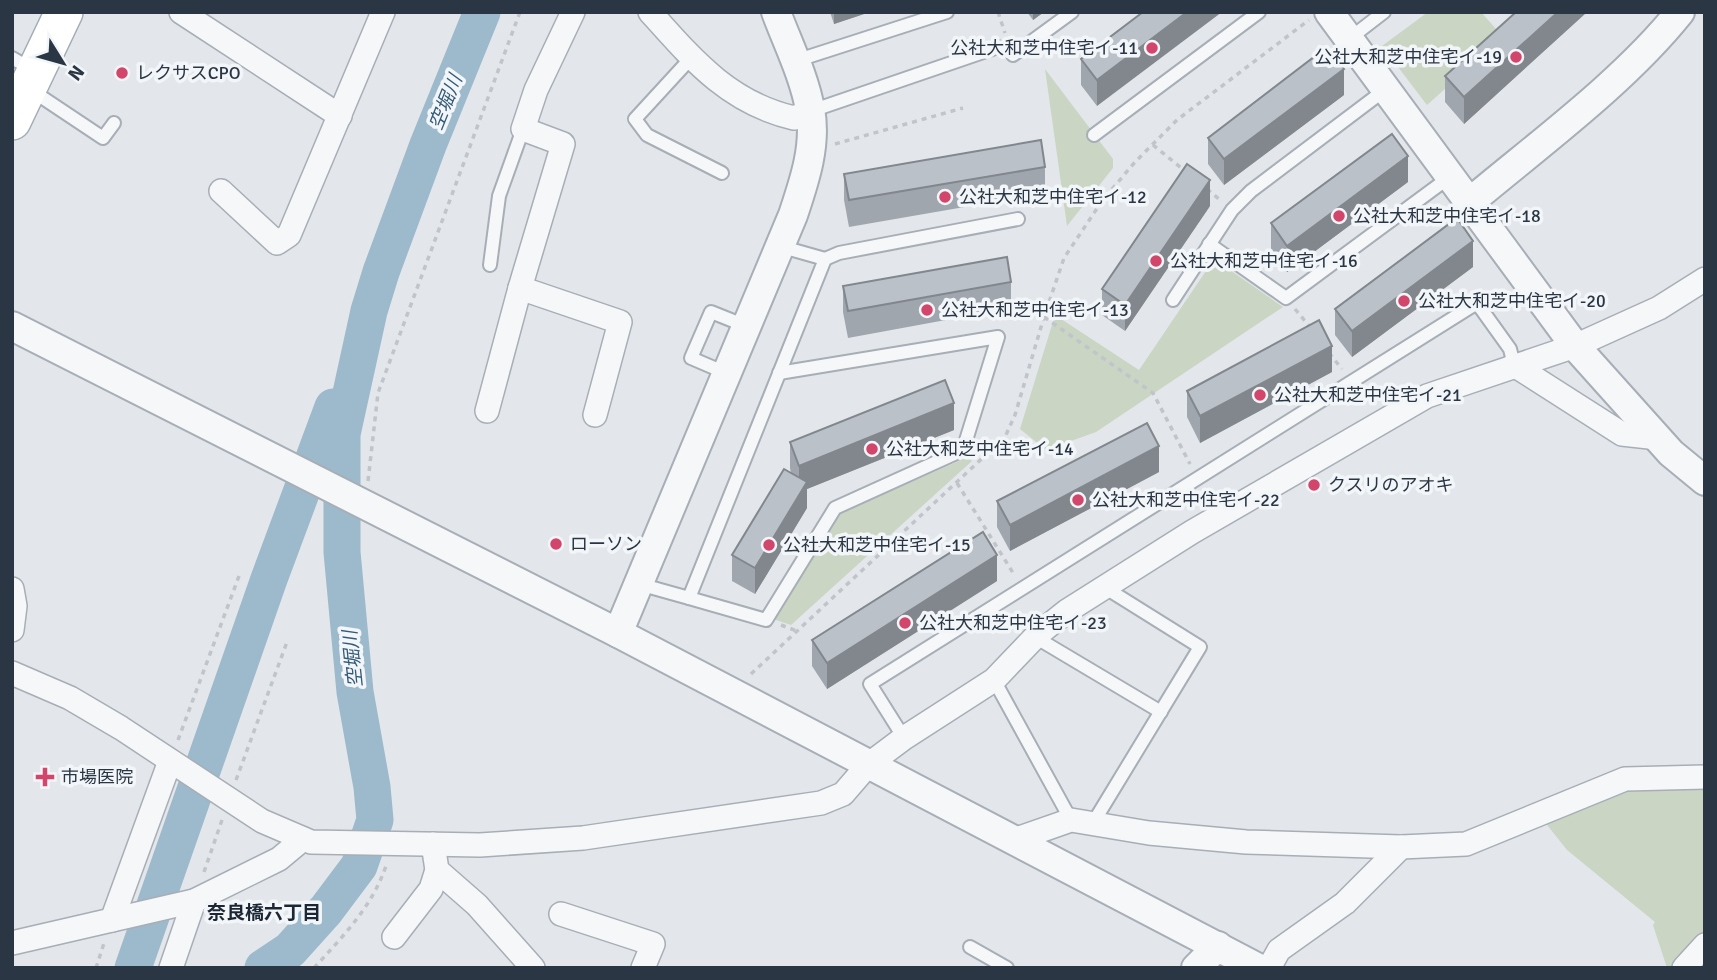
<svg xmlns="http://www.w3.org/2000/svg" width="1717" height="980" viewBox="0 0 1717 980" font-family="Signika,'Noto Sans JP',sans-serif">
	<rect width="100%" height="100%" fill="#e3e7eb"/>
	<g fill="#cad5c4">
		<path d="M1428,12H1481L1503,37L1427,105L1382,46Z"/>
		<path d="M1045,69L1113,159V168L1067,226Z"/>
		<path d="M1214,259L1283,307L1096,432L1046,450L1020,429L1055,315L1139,370Z"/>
		<path d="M968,457L972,461L791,625L773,619L839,514Z"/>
		<path d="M1632,785L1705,787V932L1672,968H1667L1653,925L1655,922L1567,850L1544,821Z"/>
	</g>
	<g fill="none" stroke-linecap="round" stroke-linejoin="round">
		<g stroke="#9db9cc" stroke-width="37">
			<path d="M133,968L269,579L333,407"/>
			<path d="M263,968L290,950L326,910L359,866L375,820L372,787L355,692L342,552V434L369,311L381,272L428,145L482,12"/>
		</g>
		<g stroke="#a8aeb6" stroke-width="16">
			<g id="service">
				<path d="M1349,39L1384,12"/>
				<path d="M1013,55L1072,12"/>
				<path d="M12,58L33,70"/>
				<path d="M691,58L635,119L647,135L722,173"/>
				<path d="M795,61L947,12"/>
				<path d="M31,90L103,138L114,123"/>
				<path d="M811,111L998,47"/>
				<path d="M1094,135L1259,12"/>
				<path d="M1209,244L1286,298L1451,176"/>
				<path d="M825,259L839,253L1018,219"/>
				<path d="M490,265L499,196L523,129"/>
				<path d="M1173,300L1232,210L1251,191L1386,89"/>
				<path d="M726,373L691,358L711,312L746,326"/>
				<path d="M639,584L689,598L825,259L779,246"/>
				<path d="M689,598L766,620L835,508L963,450L998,337L779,373"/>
				<path d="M1035,637L1161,712"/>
				<path d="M994,680L1071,820"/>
				<path d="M904,738L870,684L1477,303L1510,349L1514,365"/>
				<path d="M1093,823L1200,647L1104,587"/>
				<path d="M970,947L1007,968"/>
			</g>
		</g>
		<g stroke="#a8aeb6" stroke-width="26">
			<g id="minor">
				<path d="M181,12L340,116"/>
				<path d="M650,12C693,60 729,103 794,118L811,111"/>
				<path d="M221,191L277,243L289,235L383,12"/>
				<path d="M520,288L620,322L595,415"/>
				<path d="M1514,365L1622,434L1658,438"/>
				<path d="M487,411L520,288L563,144L523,129L536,90L573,12"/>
				<path d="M12,589L15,606L12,630"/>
				<path d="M12,673L70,698L121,728L262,821L311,842L480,845L583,838L821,803L843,794L868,765L904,738L994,680L1037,635L1067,611L1192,532L1427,396L1575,346L1659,308L1705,279"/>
				<path d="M1014,840L1071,820L1149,833L1246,842L1401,847L1466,844L1625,779L1705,777"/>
				<path d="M433,844L437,870L477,905L533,968"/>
				<path d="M561,914L653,944L643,968"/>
				<path d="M112,920L170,761"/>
				<path d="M394,937L431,889L437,870"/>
				<path d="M12,943L194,901L279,859L303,839"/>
				<path d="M171,968L194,901"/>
				<path d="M1269,968L1279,950L1345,903L1401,847"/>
				<path d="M1684,968L1705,945"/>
			</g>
		</g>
		<g stroke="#a8aeb6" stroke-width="32">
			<g id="tertiary">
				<path d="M1329,12L1575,346L1671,453L1705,481"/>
				<path d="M1470,202C1539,144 1624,82 1680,12"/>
				<path d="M12,326L618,633L1258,968"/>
				<path d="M618,633L793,215C804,182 817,145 810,109C804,76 788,44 776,12"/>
				<path d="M1196,968L1218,946"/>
			</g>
		</g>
		<g stroke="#a2adb7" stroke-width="40">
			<path id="primary" d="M12,121L64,12"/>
		</g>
		<g stroke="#c1c5ca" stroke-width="3.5" stroke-dasharray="5 5" stroke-linecap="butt">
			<path d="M998,12L1005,33"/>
			<path d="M835,144L963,108"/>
			<path d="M1153,145L1185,171"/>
			<path d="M1207,189L1220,200"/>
			<path d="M1295,309L1310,327"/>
			<path d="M1044,317L1153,393L1190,464"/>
			<path d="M1329,353L1342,369"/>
			<path d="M368,481L378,393L520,12"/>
			<path d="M957,483L1015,576"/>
			<path d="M781,625L797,631"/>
			<path d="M751,674L1005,437L1015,415L1044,317L1064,258L1102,201L1135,162L1177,120L1309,20"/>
			<path d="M178,740L239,576"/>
			<path d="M236,780L287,642"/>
			<path d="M204,872L222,820"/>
			<path d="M96,968L104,943"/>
			<path d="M314,968C344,935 373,906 387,863"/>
		</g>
		<use href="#service" stroke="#f6f7f9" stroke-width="12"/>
		<use href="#minor" stroke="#f6f7f9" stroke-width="23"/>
		<use href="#tertiary" stroke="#f6f7f9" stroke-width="28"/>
		<use href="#primary" stroke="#fff" stroke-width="37"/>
	</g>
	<g fill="#a0a6ad">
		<path d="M830,12H870L834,24Z"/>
		<path d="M1027,12H1044L1033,20Z"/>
		<path d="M1143,12L1097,106L1081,85V59Z"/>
		<path d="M1513,12H1587L1464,124L1445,102V76L1514,14Z"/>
		<path d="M1344,95L1224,185L1208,164V138Z"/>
		<path d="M1045,167V193L849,227L844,200V174Z"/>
		<path d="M1408,182L1287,272L1271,249V223Z"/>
		<path d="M1210,206L1125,331L1102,315V289Z"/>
		<path d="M1473,267L1352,357L1335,335V309Z"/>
		<path d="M1011,282V308L848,338L843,312V286Z"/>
		<path d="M1332,372L1200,443L1187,417V391Z"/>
		<path d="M954,430L807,489V508L755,594L732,581V555L791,473L790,468V442Z"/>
		<path d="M1159,472L1010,551L997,527V501Z"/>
		<path d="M997,581L827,689L812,666V640Z"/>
	</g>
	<g fill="#82878d">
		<path d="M834,12H870L834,24Z"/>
		<path d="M1033,12H1044L1033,20Z"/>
		<path d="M1187,12H1222L1097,106V80Z"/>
		<path d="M1558,12H1587L1464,124V97Z"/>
		<path d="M1344,69V95L1224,185V159Z"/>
		<path d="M1408,156V182L1287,272V246Z"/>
		<path d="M1210,180V206L1125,331V305Z"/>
		<path d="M1473,241V267L1352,357V331Z"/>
		<path d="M1332,346V372L1200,443V416Z"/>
		<path d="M954,403V430L807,489V508L755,594V568L799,492V466Z"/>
		<path d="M1159,446V472L1010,551V525Z"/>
		<path d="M997,555V581L827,689V663Z"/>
	</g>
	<g fill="#bac1c9" stroke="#82878d" stroke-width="2">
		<path d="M1143,12H1187L1097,80L1081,59Z"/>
		<path d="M1516,12H1558L1464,97L1445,76Z"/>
		<path d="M1327,47L1344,69L1224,159L1208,138Z"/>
		<path d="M1392,134L1408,156L1287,246L1271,223Z"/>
		<path d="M1041,140L1045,167L849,200L844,174Z"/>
		<path d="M1187,164L1210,180L1125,305L1102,289Z"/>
		<path d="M1457,218L1473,241L1352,331L1335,309Z"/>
		<path d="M1007,257L1011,282L848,311L843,286Z"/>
		<path d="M1319,320L1332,346L1200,416L1187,391Z"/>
		<path d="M945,380L954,403L799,466L790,442Z"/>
		<path d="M1147,423L1159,446L1010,525L997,501Z"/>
		<path d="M784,469L807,482L755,568L732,555Z"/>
		<path d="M983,532L997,555L827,663L812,640Z"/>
	</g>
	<g fill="#d2466b" stroke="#f3f6f8" stroke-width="2.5">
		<circle cx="1152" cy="48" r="7"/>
		<circle cx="1516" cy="57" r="7"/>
		<circle cx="122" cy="73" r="7"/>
		<circle cx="945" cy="197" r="7"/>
		<circle cx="1339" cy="216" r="7"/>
		<circle cx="1156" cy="261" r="7"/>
		<circle cx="1404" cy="301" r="7"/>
		<circle cx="927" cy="310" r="7"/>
		<circle cx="1260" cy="395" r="7"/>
		<circle cx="872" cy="449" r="7"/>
		<circle cx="1314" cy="485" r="7"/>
		<circle cx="1078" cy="500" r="7"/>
		<circle cx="556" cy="544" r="7"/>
		<circle cx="769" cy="545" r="7"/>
		<circle cx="905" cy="623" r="7"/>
		<path d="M41.5 766.5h7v7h7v7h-7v7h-7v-7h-7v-7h7z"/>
	</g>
	<g text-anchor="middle" stroke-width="7" stroke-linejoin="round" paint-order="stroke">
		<g font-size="18" fill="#2a3644" stroke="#f3f6f8" text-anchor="start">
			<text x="1138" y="54" text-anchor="end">公社大和芝中住宅イ-11</text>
			<text x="1502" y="63" text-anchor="end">公社大和芝中住宅イ-19</text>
			<text x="136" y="79">レクサスCPO</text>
			<text x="959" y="203">公社大和芝中住宅イ-12</text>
			<text x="1353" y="222">公社大和芝中住宅イ-18</text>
			<text x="1170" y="267">公社大和芝中住宅イ-16</text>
			<text x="1418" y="307">公社大和芝中住宅イ-20</text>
			<text x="941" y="316">公社大和芝中住宅イ-13</text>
			<text x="1274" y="401">公社大和芝中住宅イ-21</text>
			<text x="886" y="455">公社大和芝中住宅イ-14</text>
			<text x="1328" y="491">クスリのアオキ</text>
			<text x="1092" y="506">公社大和芝中住宅イ-22</text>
			<text x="570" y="550">ローソン</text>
			<text x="783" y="551">公社大和芝中住宅イ-15</text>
			<text x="919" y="629">公社大和芝中住宅イ-23</text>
			<text x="61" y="783">市場医院</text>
		</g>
		<g font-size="19" font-style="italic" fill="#335a79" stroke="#f3f6f8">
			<text transform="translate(445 102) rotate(-68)" y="7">空堀川</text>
			<text transform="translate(352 659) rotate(-96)" y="7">空堀川</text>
		</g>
		<g font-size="19" font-weight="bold" fill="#1c2735" stroke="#f3f6f8">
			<text x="264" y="919">奈良橋六丁目</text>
		</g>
	</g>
	<rect width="1717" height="980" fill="none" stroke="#2a3644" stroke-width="28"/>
	<g transform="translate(63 63) rotate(127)" stroke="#f3f6f8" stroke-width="5" paint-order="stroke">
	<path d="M0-5L12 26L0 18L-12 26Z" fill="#2a3644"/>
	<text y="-10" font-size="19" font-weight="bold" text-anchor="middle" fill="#2a3644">N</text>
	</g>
</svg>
